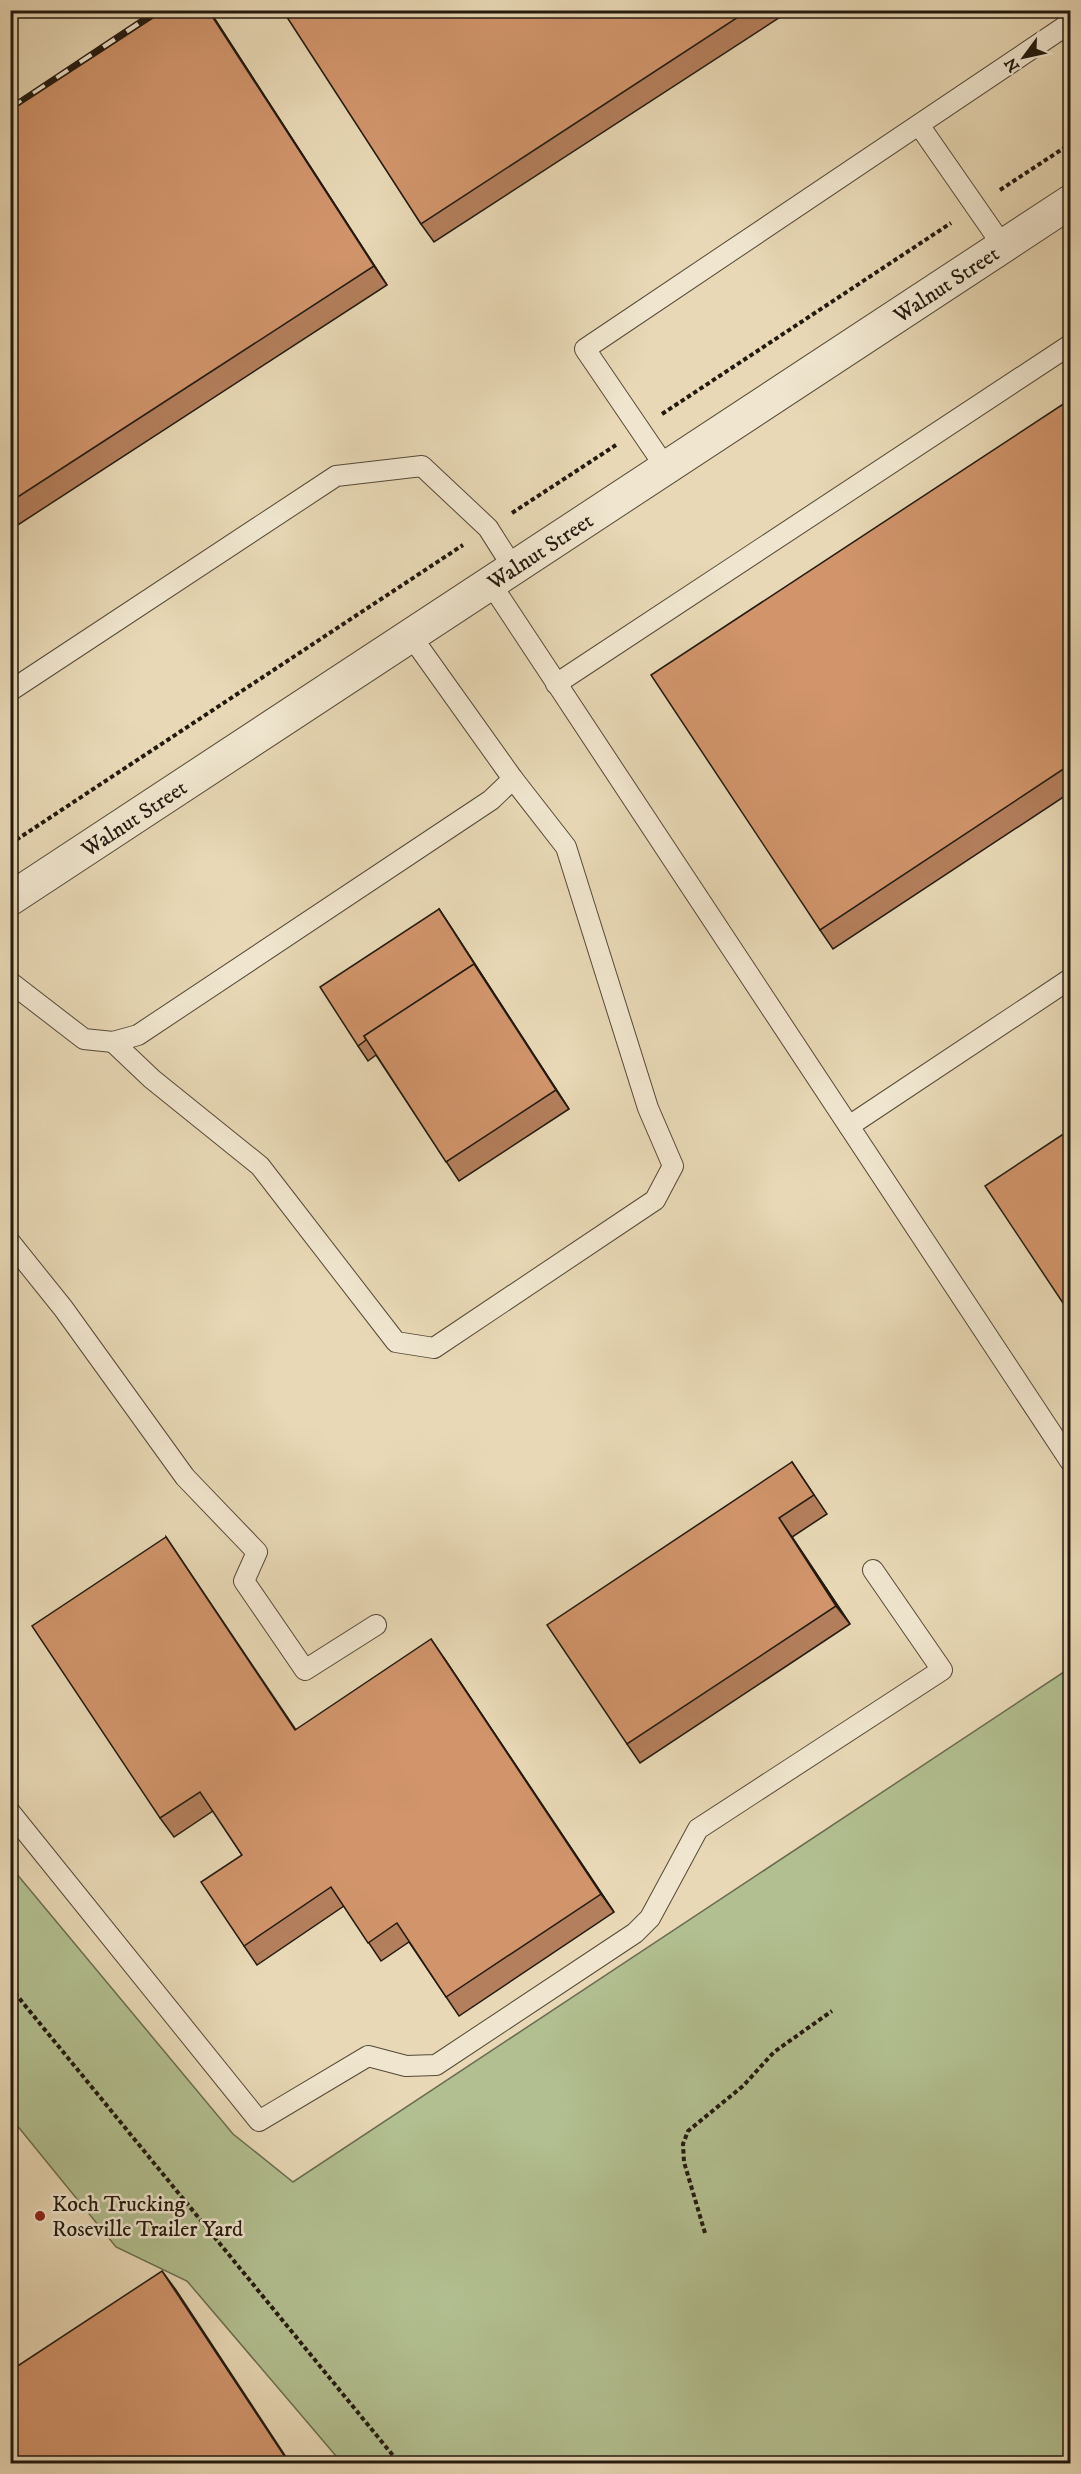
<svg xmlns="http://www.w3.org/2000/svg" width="1081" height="2474" viewBox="0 0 1081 2474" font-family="'IM FELL DW Pica',serif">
	<rect width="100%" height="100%" fill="#e8d8b5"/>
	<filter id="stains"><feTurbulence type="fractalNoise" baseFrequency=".00333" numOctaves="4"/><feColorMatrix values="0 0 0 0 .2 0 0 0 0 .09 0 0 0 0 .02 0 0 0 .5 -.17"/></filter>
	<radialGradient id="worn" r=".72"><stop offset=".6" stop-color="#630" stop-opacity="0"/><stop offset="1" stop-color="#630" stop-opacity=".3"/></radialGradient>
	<path fill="#b2bf90" stroke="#6a6c50" stroke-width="1.5" d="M1070,1668V2463H342L187,2281L116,2247L11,2118V1867L233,2134L293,2182Z"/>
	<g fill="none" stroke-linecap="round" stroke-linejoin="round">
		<g stroke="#544a38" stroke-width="22">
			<g id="service">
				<path d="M919,125L1003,246"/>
				<path d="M666,468L585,349L1070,23"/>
				<path d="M491,584L1070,1461"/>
				<path d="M556,684L1070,345"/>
				<path d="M10,691L336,476L422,466L488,528L514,569"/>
				<path d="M10,982L84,1039L113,1042L138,1035L491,800L513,779L411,636"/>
				<path d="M113,1042L152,1079L260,1166L396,1342L434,1348L655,1200L673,1166L648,1108L566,847L513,779"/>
				<path d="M849,1126L1070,979"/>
				<path d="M10,1242L63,1308L185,1477L257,1552L244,1581L305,1670L376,1625"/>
				<path d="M10,1812L259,2121L368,2056L406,2066L436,2065L635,1933L650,1918L698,1829L942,1670L873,1570"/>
			</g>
		</g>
		<g stroke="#544a38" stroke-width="35">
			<g id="tertiary">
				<path id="s1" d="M10,899L1070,202"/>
			</g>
		</g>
		<g stroke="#231a0f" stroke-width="4" stroke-dasharray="4.5 3" stroke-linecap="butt">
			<path d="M1000,190L1070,144"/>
			<path d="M662,414L951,223"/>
			<path d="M512,513L616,445"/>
			<path d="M10,844L463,545"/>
			<path d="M10,1987L400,2464"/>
			<path d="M705,2233L684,2162L683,2144L688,2131L743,2086L774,2052L832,2011"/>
		</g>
		<use href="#service" stroke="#f0e6cf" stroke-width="20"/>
		<use href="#tertiary" stroke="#f0e6cf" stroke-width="33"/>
		<g stroke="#231a0f" stroke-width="7">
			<path id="rail" d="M10,109L159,10"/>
		</g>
		<use href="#rail" stroke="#f0e6cf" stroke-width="4.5" stroke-dasharray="14" stroke-linecap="butt"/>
	</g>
	<g fill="#b47f5c" stroke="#231a0f" stroke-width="1.5">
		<path d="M209,10L387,285L10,530V111Z"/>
		<path d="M284,10H791L434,242L421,224Z"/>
		<path d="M1071,399V792L833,949L820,930Z"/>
		<path d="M439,909L569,1109L459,1181L376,1055L368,1061L358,1046Z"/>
		<path d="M792,1462L827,1514L792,1537L850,1624L640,1763L627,1744Z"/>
		<path d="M166,1537L296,1730L444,1658L614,1912L459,2016L409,1942L381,1961L344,1906L257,1965L244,1946L242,1855L213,1811L174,1837L160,1818Z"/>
	</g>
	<g fill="#92684b" stroke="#231a0f" stroke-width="1.5">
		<path d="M208,10H209L387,285L374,266Z"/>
		<path d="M439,909L449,924L569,1109L556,1090Z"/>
		<path d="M779,1518L792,1537L850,1624L836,1606Z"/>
		<path d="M431,1639L444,1658L614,1912L601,1894Z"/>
		<path d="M162,2271L176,2290L290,2463H289Z"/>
	</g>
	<g fill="#d1946b" stroke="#231a0f" stroke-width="1.5">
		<path d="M165,10H208L374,266L10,502V111Z"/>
		<path d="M284,10H749L421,224L283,11Z"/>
		<path d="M1071,399V764L820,930L651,675Z"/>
		<path d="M439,909L477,968L474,964L364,1036L366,1040L358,1046L320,987Z"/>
		<path d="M474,964L556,1090L446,1162L364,1036Z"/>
		<path d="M1071,1129V1315L985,1186Z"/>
		<path d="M792,1462L814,1495L779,1518L836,1606L627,1744L547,1625Z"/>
		<path d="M166,1537L295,1730L431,1639L601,1894L446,1997L397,1923L368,1943L331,1887L244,1946L201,1882L242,1855L200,1792L160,1818L32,1626Z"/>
		<path d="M162,2271L289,2463H10V2371Z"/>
	</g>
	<circle fill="#8f2418" stroke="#f0e6cf" stroke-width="2" cx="40" cy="2216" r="6"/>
	<g text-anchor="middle" stroke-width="5" stroke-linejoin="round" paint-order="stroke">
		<g font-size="22" fill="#231a0f" stroke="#f0e6cf">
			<text dy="8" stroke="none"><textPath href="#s1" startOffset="1120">Walnut Street</textPath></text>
			<text dy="8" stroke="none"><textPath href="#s1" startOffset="634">Walnut Street</textPath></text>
			<text dy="8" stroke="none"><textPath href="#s1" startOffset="148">Walnut Street</textPath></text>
		</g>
		<g font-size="22" fill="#231a0f" stroke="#f0e6cf" text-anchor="start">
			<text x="52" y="2211">Koch Trucking<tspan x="52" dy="25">Roseville Trailer Yard</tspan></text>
		</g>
	</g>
	<rect width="1081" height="2474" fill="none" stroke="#e8d8b5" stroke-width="36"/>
	<rect x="12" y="12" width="1057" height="2450" fill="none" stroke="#231a0f" stroke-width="3"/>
	<rect x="18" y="18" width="1045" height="2438" fill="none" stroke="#231a0f" stroke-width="1.5"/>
	<g transform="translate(1024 57) rotate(237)" stroke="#f0e6cf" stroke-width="4.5" paint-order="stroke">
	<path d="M0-4.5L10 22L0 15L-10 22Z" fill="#231a0f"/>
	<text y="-9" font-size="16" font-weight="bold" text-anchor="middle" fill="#231a0f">N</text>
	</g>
	<rect width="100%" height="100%" filter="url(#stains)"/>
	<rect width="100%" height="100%" fill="url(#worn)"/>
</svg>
